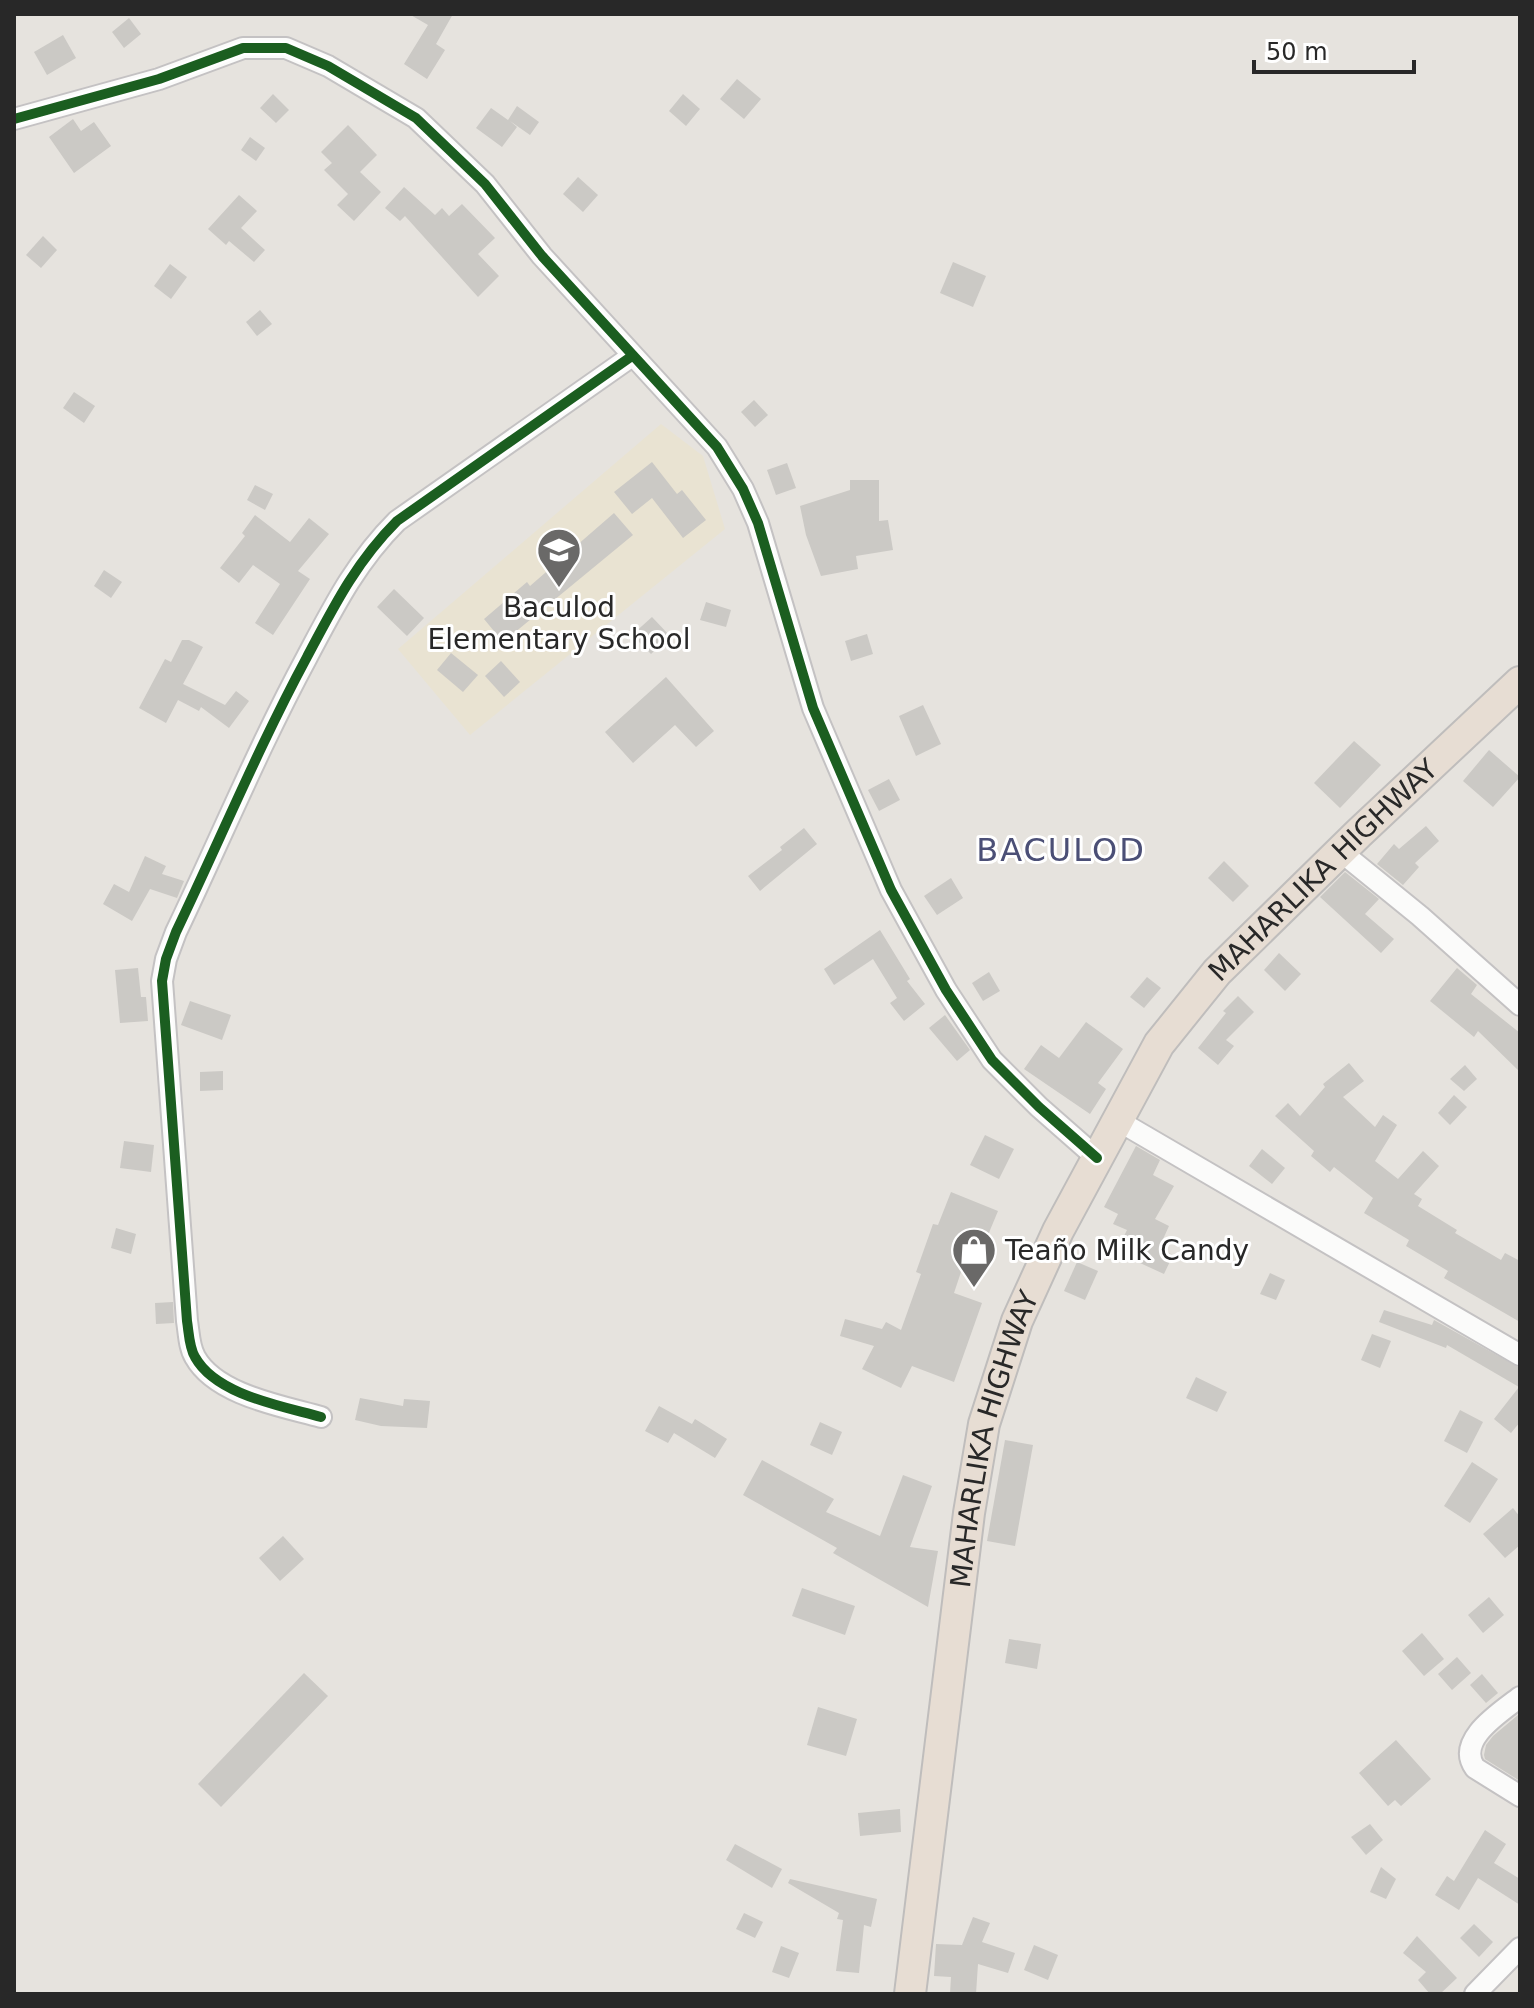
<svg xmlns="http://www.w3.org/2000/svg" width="1534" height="2008" viewBox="0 0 1534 2008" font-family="'DejaVu Sans',sans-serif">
	<rect width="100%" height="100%" fill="#e6e3de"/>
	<path fill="#e9e3d2" d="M661,424L703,456L725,529L470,735L398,649Z"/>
	<g fill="#cbc9c5">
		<path d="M409,14H453L436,44L445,50L427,79L404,64L428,25Z"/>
		<path d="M129,18L141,34L124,48L112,32Z"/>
		<path d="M63,35L76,58L47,75L34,52Z"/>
		<path d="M737,79L761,99L744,119L720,99Z"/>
		<path d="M273,94L289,110L276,123L260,108Z"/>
		<path d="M683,94L700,109L686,126L669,111Z"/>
		<path d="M517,106L539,122L530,135L510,121L517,127L502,147L476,128L491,108L508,120Z"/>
		<path d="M73,119L81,131L94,122L111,146L74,173L49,137Z"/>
		<path d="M348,125L377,155L360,172L381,192L354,221L337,205L348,194L324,170L332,163L321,152Z"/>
		<path d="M250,137L265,148L256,161L241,150Z"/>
		<path d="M578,177L598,195L583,212L563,194Z"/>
		<path d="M404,187L435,215L442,208L449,216L462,204L495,238L478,254L499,276L478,297L405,216L400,221L385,208Z"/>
		<path d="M239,195L257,211L241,228L265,250L254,262L229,241L226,245L208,229Z"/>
		<path d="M43,236L57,250L41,268L26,255Z"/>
		<path d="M953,262L986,276L973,307L940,293Z"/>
		<path d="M170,264L187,277L171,299L154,286Z"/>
		<path d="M260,310L272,324L257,336L246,322Z"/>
		<path d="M74,392L95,406L84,423L63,408Z"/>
		<path d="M754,400L768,415L755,427L741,412Z"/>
		<path d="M652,462L677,494L682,490L706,520L683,538L652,498L632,514L614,492Z"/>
		<path d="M787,463L796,488L776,495L767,470Z"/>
		<path d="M850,480H879V521L888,520L893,550L856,556L858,569L821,576L806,535L800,506L850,490Z"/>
		<path d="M255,485L273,494L265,510L247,500Z"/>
		<path d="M614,513L633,535L503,642L484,619L527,582L530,586Z"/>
		<path d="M255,515L290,542L309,518L329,534L298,571L310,579L273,635L255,623L280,584L253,565L239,583L220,568L245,536L242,533Z"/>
		<path d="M104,570L122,582L111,598L94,586Z"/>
		<path d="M394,589L424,618L407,636L377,607Z"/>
		<path d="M706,602L731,610L726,627L700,620Z"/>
		<path d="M652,617L670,636L651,654L632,635Z"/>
		<path d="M867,634L873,654L851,661L845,641Z"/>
		<path d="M182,640H189L203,647L183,684L225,705L236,691L249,701L229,728L201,707L199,711L178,700L166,723L139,708L165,659L171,662Z"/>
		<path d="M451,653L478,675L463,692L437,670Z"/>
		<path d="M501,661L520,682L504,697L485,676Z"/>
		<path d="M666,677L714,731L696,747L675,725L633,763L605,732Z"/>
		<path d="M923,705L941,744L916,756L899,716Z"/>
		<path d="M1354,741L1381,765L1340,808L1314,783Z"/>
		<path d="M1489,750L1520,777L1493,807L1463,781Z"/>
		<path d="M889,779L900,800L879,811L868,790Z"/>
		<path d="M1426,826L1439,841L1415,863L1419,867L1403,885L1377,864L1394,844L1399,849Z"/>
		<path d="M804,828L817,844L760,891L748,876L782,850L780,847Z"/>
		<path d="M145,856L166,866L162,874L184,881L177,898L150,889L132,921L103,904L114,884L129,892Z"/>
		<path d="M1224,861L1249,886L1233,902L1208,878Z"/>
		<path d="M1345,872L1379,899L1365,914L1394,939L1381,953L1320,897Z"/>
		<path d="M951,878L963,898L937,915L924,896Z"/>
		<path d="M880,930L910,979L907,981L925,1004L904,1021L890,1003L897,998L873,959L834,985L824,969Z"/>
		<path d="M1279,953L1301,974L1285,991L1264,970Z"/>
		<path d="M138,968L141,997H146L148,1021L120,1023L115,970Z"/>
		<path d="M1457,968L1477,985L1471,994L1520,1033V1072L1478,1031L1474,1037L1430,1001Z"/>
		<path d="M989,972L1000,991L983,1001L972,983Z"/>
		<path d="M1147,977L1161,988L1144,1008L1130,997Z"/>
		<path d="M1238,996L1254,1012L1226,1040L1234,1046L1218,1065L1198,1048L1226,1013L1223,1011Z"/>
		<path d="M190,1001L231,1015L222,1040L181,1025Z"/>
		<path d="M945,1015L970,1050L957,1061L929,1028Z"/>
		<path d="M1086,1022L1123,1049L1098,1083L1106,1089L1090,1114L1024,1069L1041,1045L1059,1058Z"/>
		<path d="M1349,1063L1364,1081L1343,1097L1375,1127L1383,1115L1397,1125L1375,1161L1398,1179L1423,1151L1439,1166L1414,1194L1422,1199L1418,1206L1457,1230L1455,1233L1501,1260L1505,1253L1520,1261V1322L1444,1278L1448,1271L1406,1246L1409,1240L1364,1213L1373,1198L1334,1167L1330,1172L1311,1156L1314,1151L1275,1116L1288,1103L1300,1116L1325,1087L1323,1084Z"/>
		<path d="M1465,1065L1477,1079L1464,1091L1450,1079Z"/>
		<path d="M223,1071V1090L200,1091V1072Z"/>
		<path d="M1454,1095L1467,1107L1450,1125L1438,1113Z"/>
		<path d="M985,1135L1014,1149L999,1179L970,1165Z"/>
		<path d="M124,1141L154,1145L151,1172L120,1168Z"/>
		<path d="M1136,1146L1160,1160L1153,1175L1174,1186L1155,1219L1169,1226L1159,1248L1173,1255L1164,1274L1116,1252L1127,1230L1113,1224L1118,1214L1104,1207Z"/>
		<path d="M1262,1149L1285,1168L1272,1184L1249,1166Z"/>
		<path d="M951,1192L998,1211L988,1235L975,1230L954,1293L982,1303L954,1382L912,1366L901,1388L862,1369L874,1346L840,1336L845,1319L882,1329L886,1322L901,1330L921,1274L916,1272L933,1224L938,1225Z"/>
		<path d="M116,1228L136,1234L131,1254L111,1248Z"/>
		<path d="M1077,1262L1098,1271L1085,1300L1064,1291Z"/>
		<path d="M1270,1273L1285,1280L1276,1300L1260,1294Z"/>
		<path d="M173,1302L174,1323L156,1324L155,1303Z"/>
		<path d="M1384,1310L1432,1325L1434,1320L1520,1368V1422L1511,1433L1494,1419L1519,1387L1447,1345L1446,1348L1379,1322Z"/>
		<path d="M1372,1334L1391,1341L1380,1368L1361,1360Z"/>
		<path d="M1196,1377L1227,1392L1217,1412L1186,1398Z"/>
		<path d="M360,1398L403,1406L404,1399L430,1401L427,1428L381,1426L355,1420Z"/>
		<path d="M659,1406L692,1424L695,1419L727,1439L715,1458L674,1433L668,1443L645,1431Z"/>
		<path d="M1460,1410L1483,1422L1467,1453L1444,1441Z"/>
		<path d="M820,1422L842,1432L832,1455L810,1445Z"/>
		<path d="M1005,1440L1033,1445L1015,1546L987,1541Z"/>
		<path d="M762,1460L834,1499L826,1512L880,1536L903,1475L932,1486L910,1547L938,1551L928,1607L833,1553L837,1548L743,1495Z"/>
		<path d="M1472,1462L1498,1479L1470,1523L1444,1506Z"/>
		<path d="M1513,1508L1520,1517V1545L1505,1558L1483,1534Z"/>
		<path d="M283,1536L304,1559L280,1581L259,1558Z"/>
		<path d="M802,1588L855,1606L845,1635L792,1616Z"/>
		<path d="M1489,1597L1504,1615L1483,1633L1468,1615Z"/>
		<path d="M1422,1633L1444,1659L1424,1676L1402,1651Z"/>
		<path d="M1009,1639L1041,1644L1037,1669L1005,1663Z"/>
		<path d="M1457,1657L1471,1673L1452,1690L1438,1674Z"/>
		<path d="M304,1673L328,1696L221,1807L198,1784Z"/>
		<path d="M1482,1674L1498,1693L1486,1703L1470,1685Z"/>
		<path d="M818,1707L857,1719L846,1756L807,1745Z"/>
		<path d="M1518,1715L1520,1717V1781L1485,1759L1484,1755L1486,1745L1493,1736Z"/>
		<path d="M1396,1740L1431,1779L1401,1806L1395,1800L1388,1806L1359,1773Z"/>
		<path d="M900,1809L901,1832L860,1836L858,1813Z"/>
		<path d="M1370,1824L1383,1840L1366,1855L1351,1837Z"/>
		<path d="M1485,1830L1506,1844L1494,1863L1520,1879V1905L1478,1878L1459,1910L1435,1895L1447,1876L1454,1881Z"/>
		<path d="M735,1844L782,1869L772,1888L726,1860Z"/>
		<path d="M1381,1867L1396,1879L1386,1899L1370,1892Z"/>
		<path d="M790,1879L877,1899L871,1927L864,1925L859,1973L836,1971L843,1920L837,1919L839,1913L788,1883Z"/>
		<path d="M744,1913L763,1922L755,1938L736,1929Z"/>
		<path d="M973,1917L990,1923L982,1942L1015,1953L1008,1973L978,1964L976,1994H950L951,1977L934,1976L936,1944L962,1945Z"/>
		<path d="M1474,1924L1493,1942L1479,1957L1460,1938Z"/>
		<path d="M1417,1936L1457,1978L1440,1994H1430L1418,1980L1426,1972L1403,1953Z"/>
		<path d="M1034,1945L1058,1955L1048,1980L1024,1970Z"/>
		<path d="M781,1946L799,1953L789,1978L772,1972Z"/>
	</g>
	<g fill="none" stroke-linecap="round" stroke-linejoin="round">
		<g stroke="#c4c2c3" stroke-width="24">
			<g id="minor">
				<path d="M14,119L159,79L243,48H286L328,66L416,118L485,184L542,256L717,447L743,489L758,523L813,708L891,890L946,990L992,1060L1039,1107L1097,1158"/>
				<path d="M1340,851L1420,916L1520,1005"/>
				<path d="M1117,1120L1520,1355"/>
				<path d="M321,1417C282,1406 216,1395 195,1357C189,1347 189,1333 187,1321L162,981L166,959L176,932C220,840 259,746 307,657C334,606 356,562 397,521L632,356"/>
				<path d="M1520,1697C1501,1712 1455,1740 1475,1768L1520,1796"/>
				<path d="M1475,1994L1520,1948"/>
			</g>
		</g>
		<g stroke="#bfbdbc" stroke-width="34">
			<g id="highway">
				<path id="s1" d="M910,1994L969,1513L984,1424L1017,1321L1058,1231L1159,1044L1217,972L1359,833L1520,682"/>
			</g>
		</g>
		<use href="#minor" stroke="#fbfbfa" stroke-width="20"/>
		<use href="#highway" stroke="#e7ddd3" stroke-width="30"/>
		<g stroke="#fff" stroke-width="15">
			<g id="cycleway">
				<path d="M14,119L159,79L243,48H286L328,66L416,118L485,184L542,256L717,447L743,489L758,523L813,708L891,890L946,990L992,1060L1039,1107L1097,1158"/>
				<path d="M321,1417C282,1406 216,1395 195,1357C189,1347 189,1333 187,1321L162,981L166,959L176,932C220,840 259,746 307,657C334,606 356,562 397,521L632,356"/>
			</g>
		</g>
		<use href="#cycleway" stroke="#1b5e20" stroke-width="10"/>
	</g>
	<defs>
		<g id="school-pin" transform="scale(2.3)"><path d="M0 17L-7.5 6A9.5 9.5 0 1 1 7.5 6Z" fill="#6a6968" stroke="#fff"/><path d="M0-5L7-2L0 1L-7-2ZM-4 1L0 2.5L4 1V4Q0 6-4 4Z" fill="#fff"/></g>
		<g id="shop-pin" transform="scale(2.3)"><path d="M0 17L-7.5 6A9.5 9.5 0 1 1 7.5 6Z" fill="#6a6968" stroke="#fff"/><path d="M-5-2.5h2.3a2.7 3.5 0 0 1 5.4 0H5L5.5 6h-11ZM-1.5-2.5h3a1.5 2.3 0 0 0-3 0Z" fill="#fff"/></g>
	</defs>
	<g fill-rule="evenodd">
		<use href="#school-pin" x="559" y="550"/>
		<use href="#shop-pin" x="974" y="1250"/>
	</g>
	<g text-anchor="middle" stroke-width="6" stroke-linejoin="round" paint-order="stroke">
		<g font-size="28" fill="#282828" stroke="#fff">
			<text x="559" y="617">Baculod<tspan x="559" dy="32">Elementary School</tspan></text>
			<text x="1005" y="1260" text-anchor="start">Teaño Milk Candy</text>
		</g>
		<g font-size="28" fill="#282828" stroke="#fff">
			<text dy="10" stroke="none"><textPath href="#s1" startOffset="1234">MAHARLIKA HIGHWAY</textPath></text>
			<text dy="10" stroke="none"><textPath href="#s1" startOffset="562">MAHARLIKA HIGHWAY</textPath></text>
		</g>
		<g font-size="32" letter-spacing="2" fill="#4b4f76" stroke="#fff">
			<text x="1061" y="861">BACULOD</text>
		</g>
	</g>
	<rect width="1534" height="2008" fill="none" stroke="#282828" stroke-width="32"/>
	<path d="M1254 60v12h160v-12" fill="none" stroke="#282828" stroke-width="4"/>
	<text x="1266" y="60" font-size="24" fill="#282828" stroke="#ffffff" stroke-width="6" paint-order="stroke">50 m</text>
</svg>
